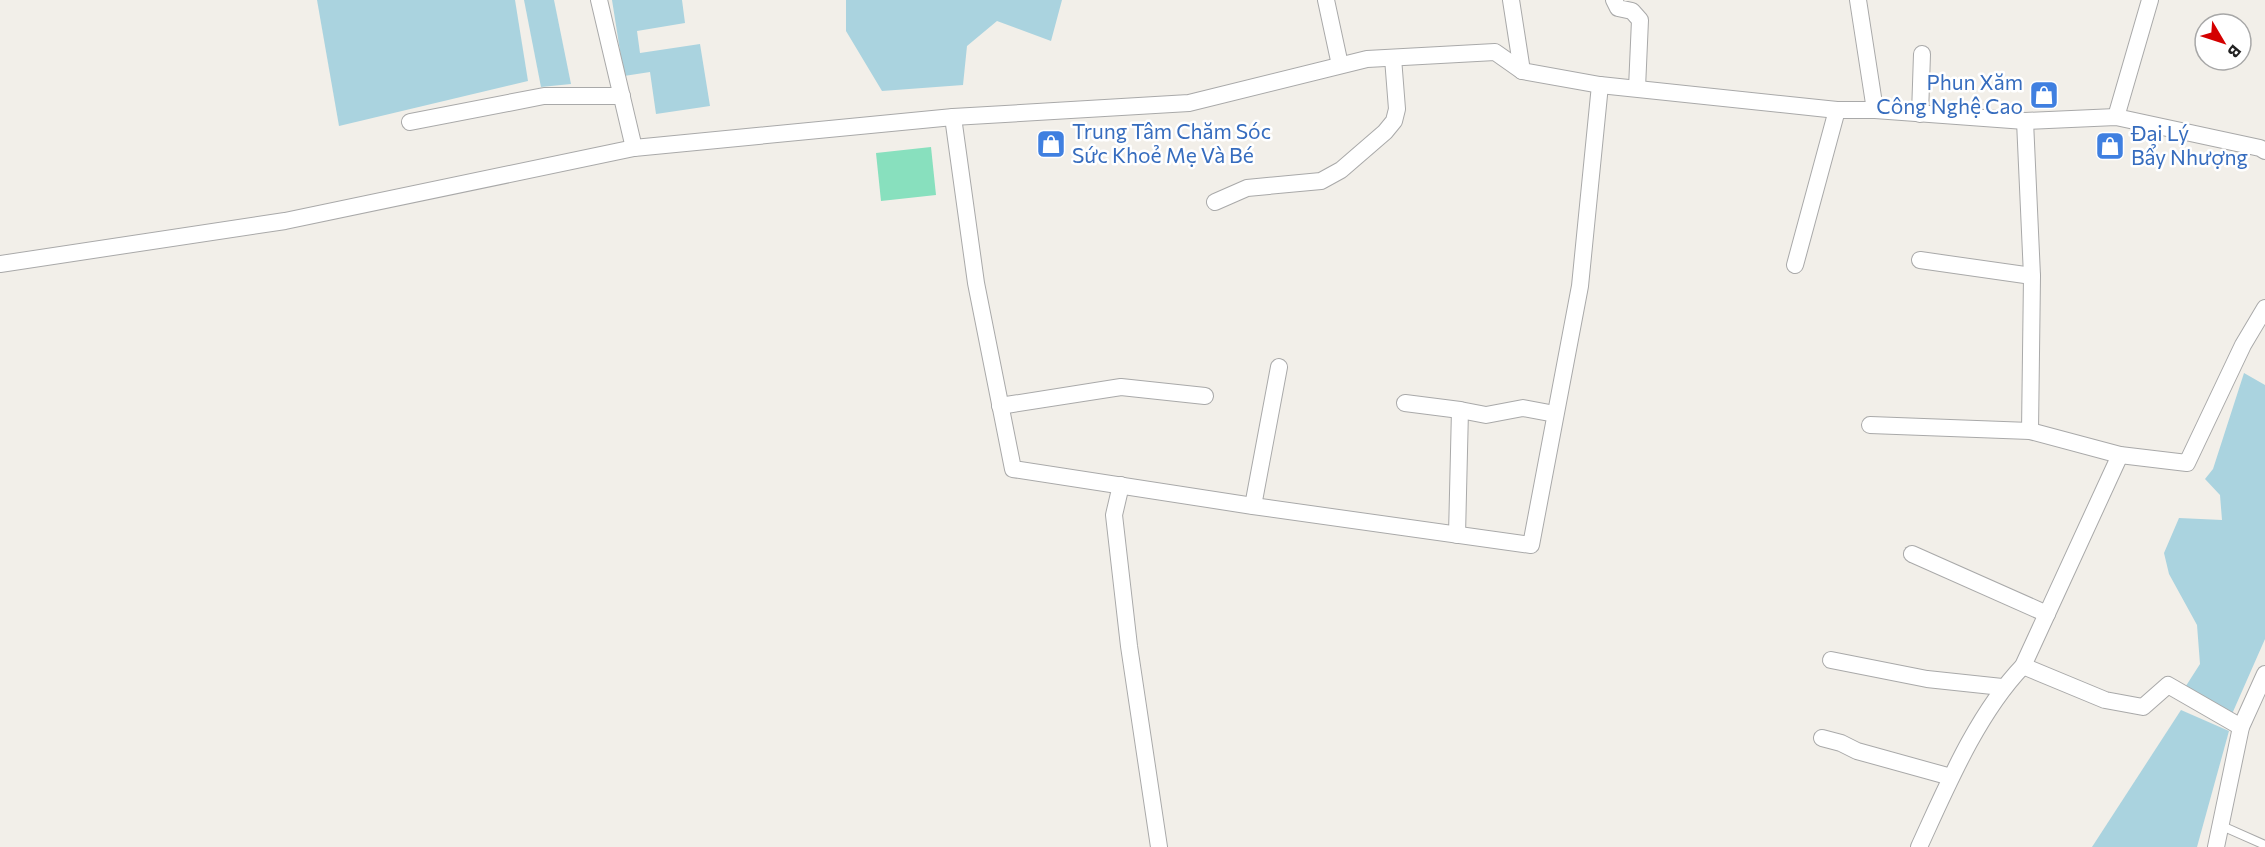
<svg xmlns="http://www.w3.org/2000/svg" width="2265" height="847" viewBox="0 0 2265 847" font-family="Commissioner,sans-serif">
	<rect width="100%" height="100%" fill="#f2efe9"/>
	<path fill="#88e0be" d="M931,147L936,195L881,201L876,153Z"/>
	<g fill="#aad3df">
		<path d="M317,0H515L528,81L339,126Z"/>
		<path d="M524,0H554L571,84L541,87Z"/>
		<path d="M612,0H682L685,23L637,31L640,53L700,44L710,106L656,114L650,72L624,76Z"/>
		<path d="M846,0H1062L1051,41L997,21L967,46L963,85L882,91L846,31Z"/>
		<path d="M2244,373L2265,385V639L2232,714L2184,689L2200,664L2197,625L2169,574L2164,553L2179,518L2222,520L2220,495L2205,479L2213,469Z"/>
		<path d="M2181,710L2229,731L2197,847H2092Z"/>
	</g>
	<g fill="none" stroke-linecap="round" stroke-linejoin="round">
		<g stroke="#a9a9a9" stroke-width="10">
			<path id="lane" d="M2222,826L2265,845"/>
		</g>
		<g stroke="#a9a9a9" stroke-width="18">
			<g id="street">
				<path d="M599,0L634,148"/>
				<path d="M1326,0L1340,65"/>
				<path d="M1511,0L1522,71"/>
				<path d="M1614,0L1618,8L1632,11L1640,20L1637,88"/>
				<path d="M1858,0L1875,110"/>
				<path d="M1920,114L1922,54"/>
				<path d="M953,117L976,283L1013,469L1253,506L1531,545L1580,286L1600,85"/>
				<path d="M2116,117L2150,0"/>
				<path d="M2025,121L2032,276L2030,431"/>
				<path d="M410,122L544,96H622"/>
				<path d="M1215,202L1247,188L1321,181L1341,170L1385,132L1394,121L1397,109L1393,58"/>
				<path d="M1920,260L2032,276"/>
				<path d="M0,264L285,221L634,148L953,117L1189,103L1367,59L1495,52L1522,71L1600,85L1837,110H1875L2025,121L2116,117L2260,148L2265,151"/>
				<path d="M1795,265L1837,110"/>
				<path d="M1405,403L1460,410L1486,415L1523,408L1555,414"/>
				<path d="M1000,406L1121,387L1205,396"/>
				<path d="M1870,425L2030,431L2120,455L2187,463L2243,345L2265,308"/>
				<path d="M1121,485L1114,515L1129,646L1159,847"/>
				<path d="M1253,506L1279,367"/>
				<path d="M1457,535L1460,410"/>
				<path d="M1912,554L2047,614"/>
				<path d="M1831,660L1927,679L2002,687"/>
				<path d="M2023,666L2105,700L2143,707L2168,685L2241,727"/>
				<path d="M1822,738L1841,743L1857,751L1951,777"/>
				<path d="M1919,847C1947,786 1977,714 2023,666L2120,455"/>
				<path d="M2216,847L2241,727L2265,674"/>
			</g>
		</g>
		<use href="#lane" stroke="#fff" stroke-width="8"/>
		<use href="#street" stroke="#fff" stroke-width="16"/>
	</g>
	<defs>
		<g id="shop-square" transform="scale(1.5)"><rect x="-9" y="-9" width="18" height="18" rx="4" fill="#3f7fe0" stroke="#fff"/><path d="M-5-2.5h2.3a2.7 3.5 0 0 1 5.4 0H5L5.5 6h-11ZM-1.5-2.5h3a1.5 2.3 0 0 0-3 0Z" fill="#fff"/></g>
	</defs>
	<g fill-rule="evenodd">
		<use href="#shop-square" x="2044" y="95"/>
		<use href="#shop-square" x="1051" y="144"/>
		<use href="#shop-square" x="2110" y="146"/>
	</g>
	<g text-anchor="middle" stroke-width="5" stroke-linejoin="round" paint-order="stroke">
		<g font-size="21" fill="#366cbe" stroke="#fff" text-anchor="start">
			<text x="2023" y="90" text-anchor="end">Phun Xăm<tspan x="2023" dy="24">Công Nghệ Cao</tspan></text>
			<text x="1072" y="139">Trung Tâm Chăm Sóc<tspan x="1072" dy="24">Sức Khoẻ Mẹ Và Bé</tspan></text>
			<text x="2131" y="141">Đại Lý<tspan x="2131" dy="24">Bẩy Nhượng</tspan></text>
		</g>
	</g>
	<g transform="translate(2223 42) rotate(129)"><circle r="28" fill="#ffffff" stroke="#a7a7a7" stroke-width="1.5"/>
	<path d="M0-4.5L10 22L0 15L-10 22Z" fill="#d40000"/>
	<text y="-9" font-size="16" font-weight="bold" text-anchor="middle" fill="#222222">B</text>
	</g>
</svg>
